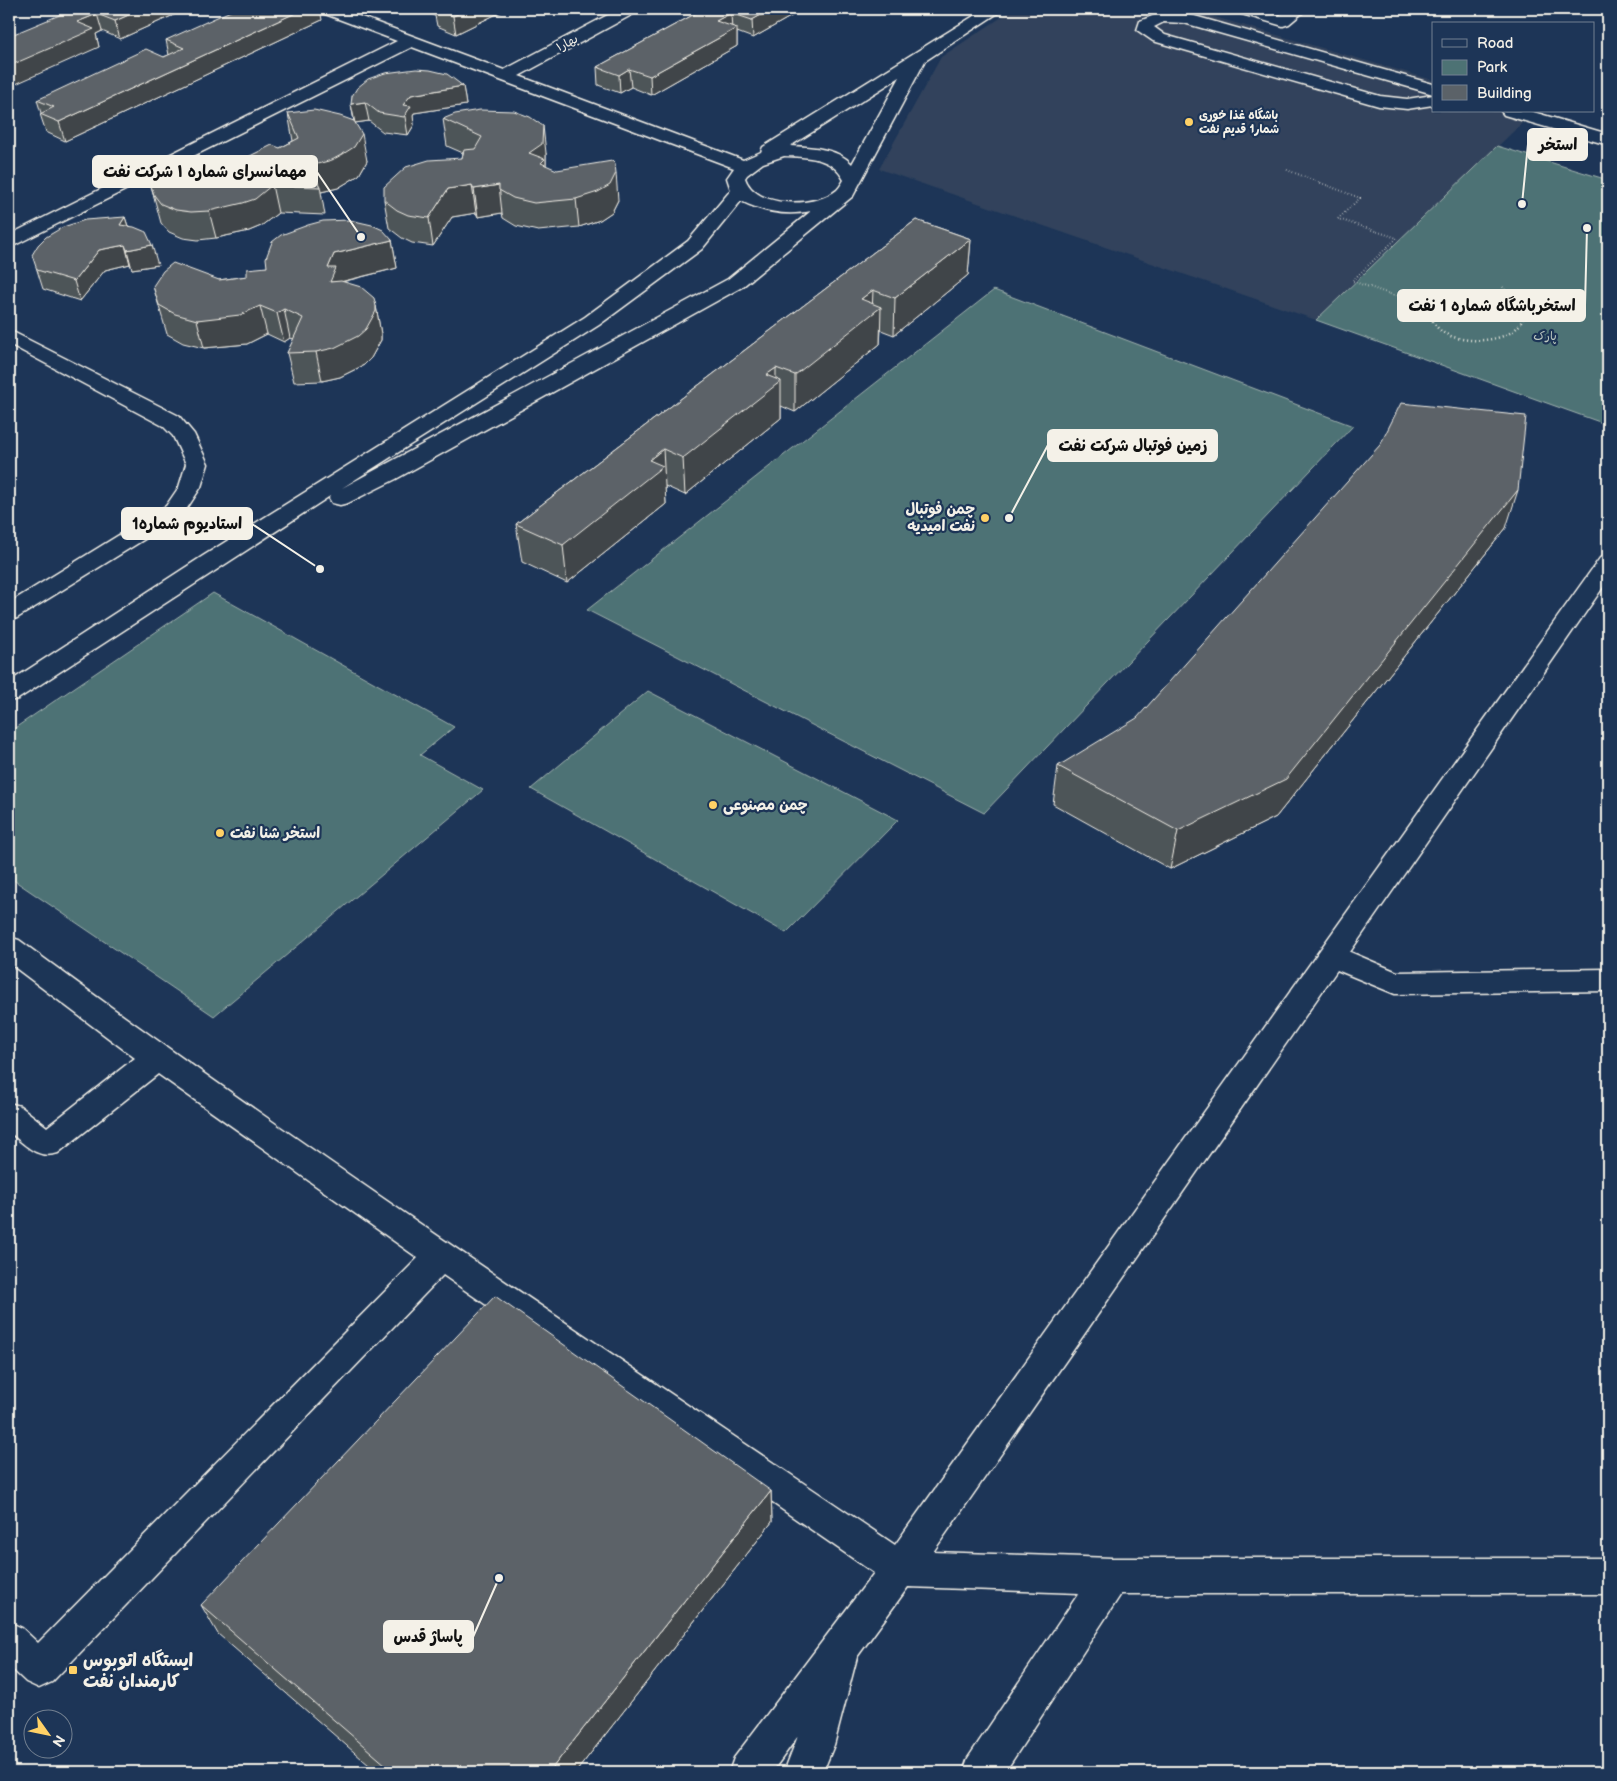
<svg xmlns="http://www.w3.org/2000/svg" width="1617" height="1781" viewBox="0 0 1617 1781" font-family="'Balsamiq Sans','Playpen Sans Arabic',sans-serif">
	<rect width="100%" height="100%" fill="#1d3557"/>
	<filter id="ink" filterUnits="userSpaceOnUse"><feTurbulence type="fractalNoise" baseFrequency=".02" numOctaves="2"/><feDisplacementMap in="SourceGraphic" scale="10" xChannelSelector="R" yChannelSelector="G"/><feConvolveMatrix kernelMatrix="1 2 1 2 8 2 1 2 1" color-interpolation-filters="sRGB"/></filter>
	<g filter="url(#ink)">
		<path fill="#30425c" d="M1014,9H1187L1433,80V111H1535L1316,320L879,169L941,57Z"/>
		<g fill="#4d7274" stroke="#a0b2ae">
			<path d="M1497,146L1608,180V425L1316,320Z"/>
			<path d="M994,290L1353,426L984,813L587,610Z"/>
			<path d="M213,593L454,727L420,755L483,790L214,1016L9,877V732Z"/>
			<path d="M648,691L898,820L786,933L531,789Z"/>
		</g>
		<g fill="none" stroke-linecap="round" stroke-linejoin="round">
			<g stroke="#f4f1e8" stroke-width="3">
				<g id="minor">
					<path d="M318,9H340L504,70L619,9H639L637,12L519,76L743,160L761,152L763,147L985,9H1004L925,61L853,196L742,287L396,479L348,503L340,505L332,503L329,498L330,496L18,699L9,701V682L203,556L585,317L688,241L731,190L727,178L734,168L412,47L9,248V235L397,41L320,12ZM900,77L852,164C837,148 811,147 790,146ZM784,156C808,157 832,157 844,180C842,183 840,187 837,190C816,208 755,209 745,178L747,175L763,163ZM741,201C763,212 787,216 811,211L728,279L342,488L599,325L702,249Z"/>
					<path d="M1233,9H1258L1280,15L1289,9H1307L1289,24L1283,26L1235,12Z"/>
					<path d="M1162,12L1191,15L1433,84V94L1184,23L1164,22L1154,27L1165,35L1380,96L1407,99L1433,95V105L1407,109L1379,106L1153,41L1137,30L1140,21Z"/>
					<path d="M1501,111H1530L1608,134V145L1504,115Z"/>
					<path d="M9,330L179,416L194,434L208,464L201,487L182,516L17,618L9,621V603L166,506L179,487L186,464L173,436L163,426L9,344Z"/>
					<path d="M1608,556V580L1350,952L1397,972L1608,969V991L1395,994L1337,970L933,1552L1112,1558H1608V1594H1121L1005,1772H963L968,1758L1079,1593L908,1587L857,1657L834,1745L823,1772H784L798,1736L772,1772H729L734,1758L874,1573L443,1275L52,1682L39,1688L26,1682L9,1666V1622L22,1628L38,1643L418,1258L158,1074L58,1153C37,1160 25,1144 9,1132V1103L20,1106L47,1127L135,1058L9,963V937L19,940C305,1151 601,1346 895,1545L1600,558Z"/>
				</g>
			</g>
			<g stroke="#f4f1e8" stroke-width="2" stroke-dasharray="0.5 2.5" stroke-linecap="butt">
				<path d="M1287,170L1360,198L1338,219L1397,238L1352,281L1433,309"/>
				<path d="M1503,287L1520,309"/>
			</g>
			<path stroke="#f4f1e8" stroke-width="2.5" stroke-dasharray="1 3" stroke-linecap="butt" d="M1429,308L1433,309V322C1436,326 1440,331 1444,333C1462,343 1496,343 1513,331C1519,327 1522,321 1525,315L1519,308"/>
			<use href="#minor" fill="#1d3557" fill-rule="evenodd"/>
		</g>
		<g fill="#4e5459" stroke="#f4f1e8">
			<path d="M74,9H187L120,39L102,31L96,34L99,47Z"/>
			<path d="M429,9H507L456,34L437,26L435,16L430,14Z"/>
			<path d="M704,9H804L753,38L737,32V46L651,95L631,87L620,93L598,85L597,67Z"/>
			<path d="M322,20L65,141L46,132L40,114L41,113L37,100L169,55L166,40Z"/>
			<path d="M463,86L466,105L414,113L413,115L414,125L408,135L383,132L369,121L355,123L367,161L359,175L348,182L338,188L321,192L325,215L278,213L261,226L249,231L216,238L198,240L183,238L169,232L161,223L151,186L214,179L231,171L230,166L280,148L293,141L288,113L354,122L351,104Z"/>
			<path d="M443,119L546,153V166L618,200L612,212L600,220L579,227L538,231L516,226L503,218L502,213L478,217L476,213L452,217L433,246L412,243L402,238L389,228L384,200L462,158L463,153L447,146Z"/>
			<path d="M125,217L128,226L158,265L132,269L130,264L105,270L80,301L43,289L37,270Z"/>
			<path d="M916,220L971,239L968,275L894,335L881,330L880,344L795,412L781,406V418L685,495L665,486L666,504L567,583L522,562L516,524Z"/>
			<path d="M392,240L397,268L342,282L376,306L381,334V340L371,358L364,365L340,377L322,381L294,382L287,353L294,339L290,338L284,342L267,334L247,344L204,348L183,343L167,334L153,286L219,280L247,276L267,267Z"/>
			<path d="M1506,528L1276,817L1170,869L1053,804L1058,766Z"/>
			<path d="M771,1491L772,1522L576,1772H377L218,1634L201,1605Z"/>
		</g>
		<g fill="#404549" stroke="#f4f1e8">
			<path d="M142,9H187L120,39L115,21Z"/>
			<path d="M304,9H320L322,20L65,141L59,122Z"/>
			<path d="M469,9H507L456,34L453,16Z"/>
			<path d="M772,9H804L753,38L752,20Z"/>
			<path d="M731,13L732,31L716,21Z"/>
			<path d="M97,14L102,31L96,34L99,47L9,87V66L77,22Z"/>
			<path d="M737,28V46L651,95L650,76Z"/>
			<path d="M629,69L631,87L620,93L619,75Z"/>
			<path d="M463,86L466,105L414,113L413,115L414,125L408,135L403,105L411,95Z"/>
			<path d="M365,102L369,121L355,123L351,104Z"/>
			<path d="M543,126L546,153V164L548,187L529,153Z"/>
			<path d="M362,134L367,161L359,175L348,182L338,188L321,192L320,187L310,166Z"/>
			<path d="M616,173L618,200L612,212L600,220L579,227L576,199Z"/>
			<path d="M272,185L278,213L261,226L249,231L216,238L209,211Z"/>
			<path d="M472,185L476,213L452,217L433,246L429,218L448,189Z"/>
			<path d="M499,185L502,213L478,217L474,189Z"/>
			<path d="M125,217L131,236L120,225Z"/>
			<path d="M971,239L968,275L894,335L895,298Z"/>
			<path d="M392,240L397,268L340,282H330L328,268L334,254Z"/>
			<path d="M125,245L130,264L105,270L80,301L74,281L99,250Z"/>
			<path d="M152,245L158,265L132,269L127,250Z"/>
			<path d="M873,290L872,314L881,307L880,344L795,412V375L861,299Z"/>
			<path d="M260,306L267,334L247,344L204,348L197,320Z"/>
			<path d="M376,306L381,334V340L371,358L364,365L340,377L322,381L316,352Z"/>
			<path d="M284,309L290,338L284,342L277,313Z"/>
			<path d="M776,368V385L781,381V418L685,495L683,458L766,375Z"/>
			<path d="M663,449L666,504L567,583L563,545L649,460Z"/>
			<path d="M1518,490L1506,528L1276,817L1170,869L1178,831Z"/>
			<path d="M771,1491L772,1522L576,1772H549Z"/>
		</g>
		<g fill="#5b6268" stroke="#f4f1e8">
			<path d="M74,9H142L115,21L97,14L77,22L94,29L9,66V36Z"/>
			<path d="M235,9H304L59,122L40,114L54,107L37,100L146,49L164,57L184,48L166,40Z"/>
			<path d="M435,9H469L453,16Z"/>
			<path d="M704,9H772L752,20L731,13L716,21L737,28L650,76L629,69L619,75L597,67Z"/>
			<path d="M416,69L430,70L447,74L463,86L411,95L403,105L411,106L404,117L379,113L365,102L351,104L352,96L357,88L368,79L385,73Z"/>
			<path d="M314,110L340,116L354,121L362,134L354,147L343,154L332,160L310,166L320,187L272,185L255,199L243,203L209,211L191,212L176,210L161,204L154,195L151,186L154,174L214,179L233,170L230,166L272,145L280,148L299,138L288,113Z"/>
			<path d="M480,110L514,111L530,117L543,126L542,144L529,153L545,159L541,163L557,170L612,161L615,164L616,173L610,185L598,192L576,199L534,203L513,198L499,190V185L474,189L472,185L448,189L429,218L408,215L397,210L384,200V187L406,167L429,160L462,158L464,150L475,149L482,137L443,119L455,114Z"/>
			<path d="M125,217L120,225L134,227L146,232L152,245L127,250L125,245L99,250L74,281L37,270L32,255L38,245L46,237L63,227L85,220Z"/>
			<path d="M350,220L372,225L383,230L392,240L334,254L328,268H336L330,282L341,281L361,287L374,298L376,306V311L366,329L358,336L334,348L316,352L287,353L303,318L284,309L277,313L260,306L240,315L197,320L175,314L159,305L153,286L163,271L173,263L219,280L247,276V269L267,267L266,258L272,242L281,235L308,225L323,221Z"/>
			<path d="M916,220L971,239L895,298L873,290L861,299L881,307L795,375L776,368L766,375L781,381L683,458L663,449L649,460L663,466L563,545L516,524Z"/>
			<path d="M1401,403L1526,416L1518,490L1286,779L1178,831L1058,766L1137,718L1380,445Z"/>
			<path d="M495,1296L771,1491L549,1772H394L201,1605Z"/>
		</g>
	</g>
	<g fill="#ffd166" stroke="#1d3557" stroke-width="2">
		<circle cx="1189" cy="122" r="5"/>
		<circle cx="985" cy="518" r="5"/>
		<circle cx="713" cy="805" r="5"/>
		<circle cx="220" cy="833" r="5"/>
		<rect x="68" y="1665" width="10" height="10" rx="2.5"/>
	</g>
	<g text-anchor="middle" stroke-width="4.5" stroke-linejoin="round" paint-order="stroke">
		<g font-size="12" fill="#f4f1e8" stroke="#1d3557">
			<text transform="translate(567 43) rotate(-28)" y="4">بهار۱</text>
		</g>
		<g font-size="12" font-weight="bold" fill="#f4f1e8" stroke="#1d3557" text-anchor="start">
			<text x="1199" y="119">باشگاه غذا خوری<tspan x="1199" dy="14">شمار1 قدیم نفت</tspan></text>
		</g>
		<g font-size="12" fill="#bac5bf" stroke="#1d3557">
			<text x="1545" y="340">پارک</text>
		</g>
		<g font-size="15" font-weight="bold" fill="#f4f1e8" stroke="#1d3557" text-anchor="start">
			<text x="975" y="514" text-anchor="end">چمن فوتبال<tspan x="975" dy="17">نفت امیدیه</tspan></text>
			<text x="723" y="810">چمن مصنوعی</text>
			<text x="230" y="838">استخر شنا نفت</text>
		</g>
		<g font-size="18" font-weight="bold" fill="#f4f1e8" stroke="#1d3557" text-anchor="start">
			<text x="83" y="1666">ایستگاه اتوبوس<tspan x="83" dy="21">کارمندان نفت</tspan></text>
		</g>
	</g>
	<path fill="none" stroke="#f4f1e8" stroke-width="2" d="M1522 204L1528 144M361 237L317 172M1587 228L1585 305M1009 518L1048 445M320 569L252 524M499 1578L473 1637"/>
	<g fill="#f4f1e8" stroke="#1d3557" stroke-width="2">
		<circle cx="1522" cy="204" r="5"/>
		<circle cx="361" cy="237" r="5"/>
		<circle cx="1587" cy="228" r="5"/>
		<circle cx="1009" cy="518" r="5"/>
		<circle cx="320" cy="569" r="5"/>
		<circle cx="499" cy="1578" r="5"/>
	</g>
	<g fill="#f4f1e8" stroke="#f4f1e8" stroke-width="2">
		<rect x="1528" y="129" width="59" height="31" rx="5"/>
		<rect x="93" y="156" width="224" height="31" rx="5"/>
		<rect x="1398" y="290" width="187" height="31" rx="5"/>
		<rect x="1048" y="430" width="169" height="31" rx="5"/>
		<rect x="122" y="508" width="130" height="31" rx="5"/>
		<rect x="384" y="1621" width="89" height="31" rx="5"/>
	</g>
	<g font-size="16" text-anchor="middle" font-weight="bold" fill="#111">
		<text x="1558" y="150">استخر</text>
		<text x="205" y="177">مهمانسرای شماره ۱ شرکت نفت</text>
		<text x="1492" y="311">استخرباشگاه شماره 1 نفت</text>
		<text x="1133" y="451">زمین فوتبال شرکت نفت</text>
		<text x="187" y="529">استادیوم شماره1</text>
		<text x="428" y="1642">پاساژ قدس</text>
	</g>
	<rect width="1617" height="1781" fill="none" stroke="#1d3557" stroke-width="30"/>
	<rect x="15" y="15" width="1587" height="1751" fill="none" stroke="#f4f1e8" stroke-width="2" filter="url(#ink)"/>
	<rect x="1432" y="22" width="162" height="90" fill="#1d3557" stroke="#738091"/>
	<rect x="1442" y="39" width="25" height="8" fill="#1d3557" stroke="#738091"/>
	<text x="1477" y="48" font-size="15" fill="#f4f1e8">Road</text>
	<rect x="1442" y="60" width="25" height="15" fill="#4d7274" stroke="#738091"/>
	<text x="1477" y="72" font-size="15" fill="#f4f1e8">Park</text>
	<rect x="1442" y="85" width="25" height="15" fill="#5b6268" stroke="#738091"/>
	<text x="1477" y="98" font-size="15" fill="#f4f1e8">Building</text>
	<g transform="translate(48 1734) rotate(123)"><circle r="24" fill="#1d3557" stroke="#738091"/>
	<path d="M0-4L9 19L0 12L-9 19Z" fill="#ffd166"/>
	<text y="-8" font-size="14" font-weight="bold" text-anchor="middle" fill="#f4f1e8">N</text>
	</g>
</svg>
